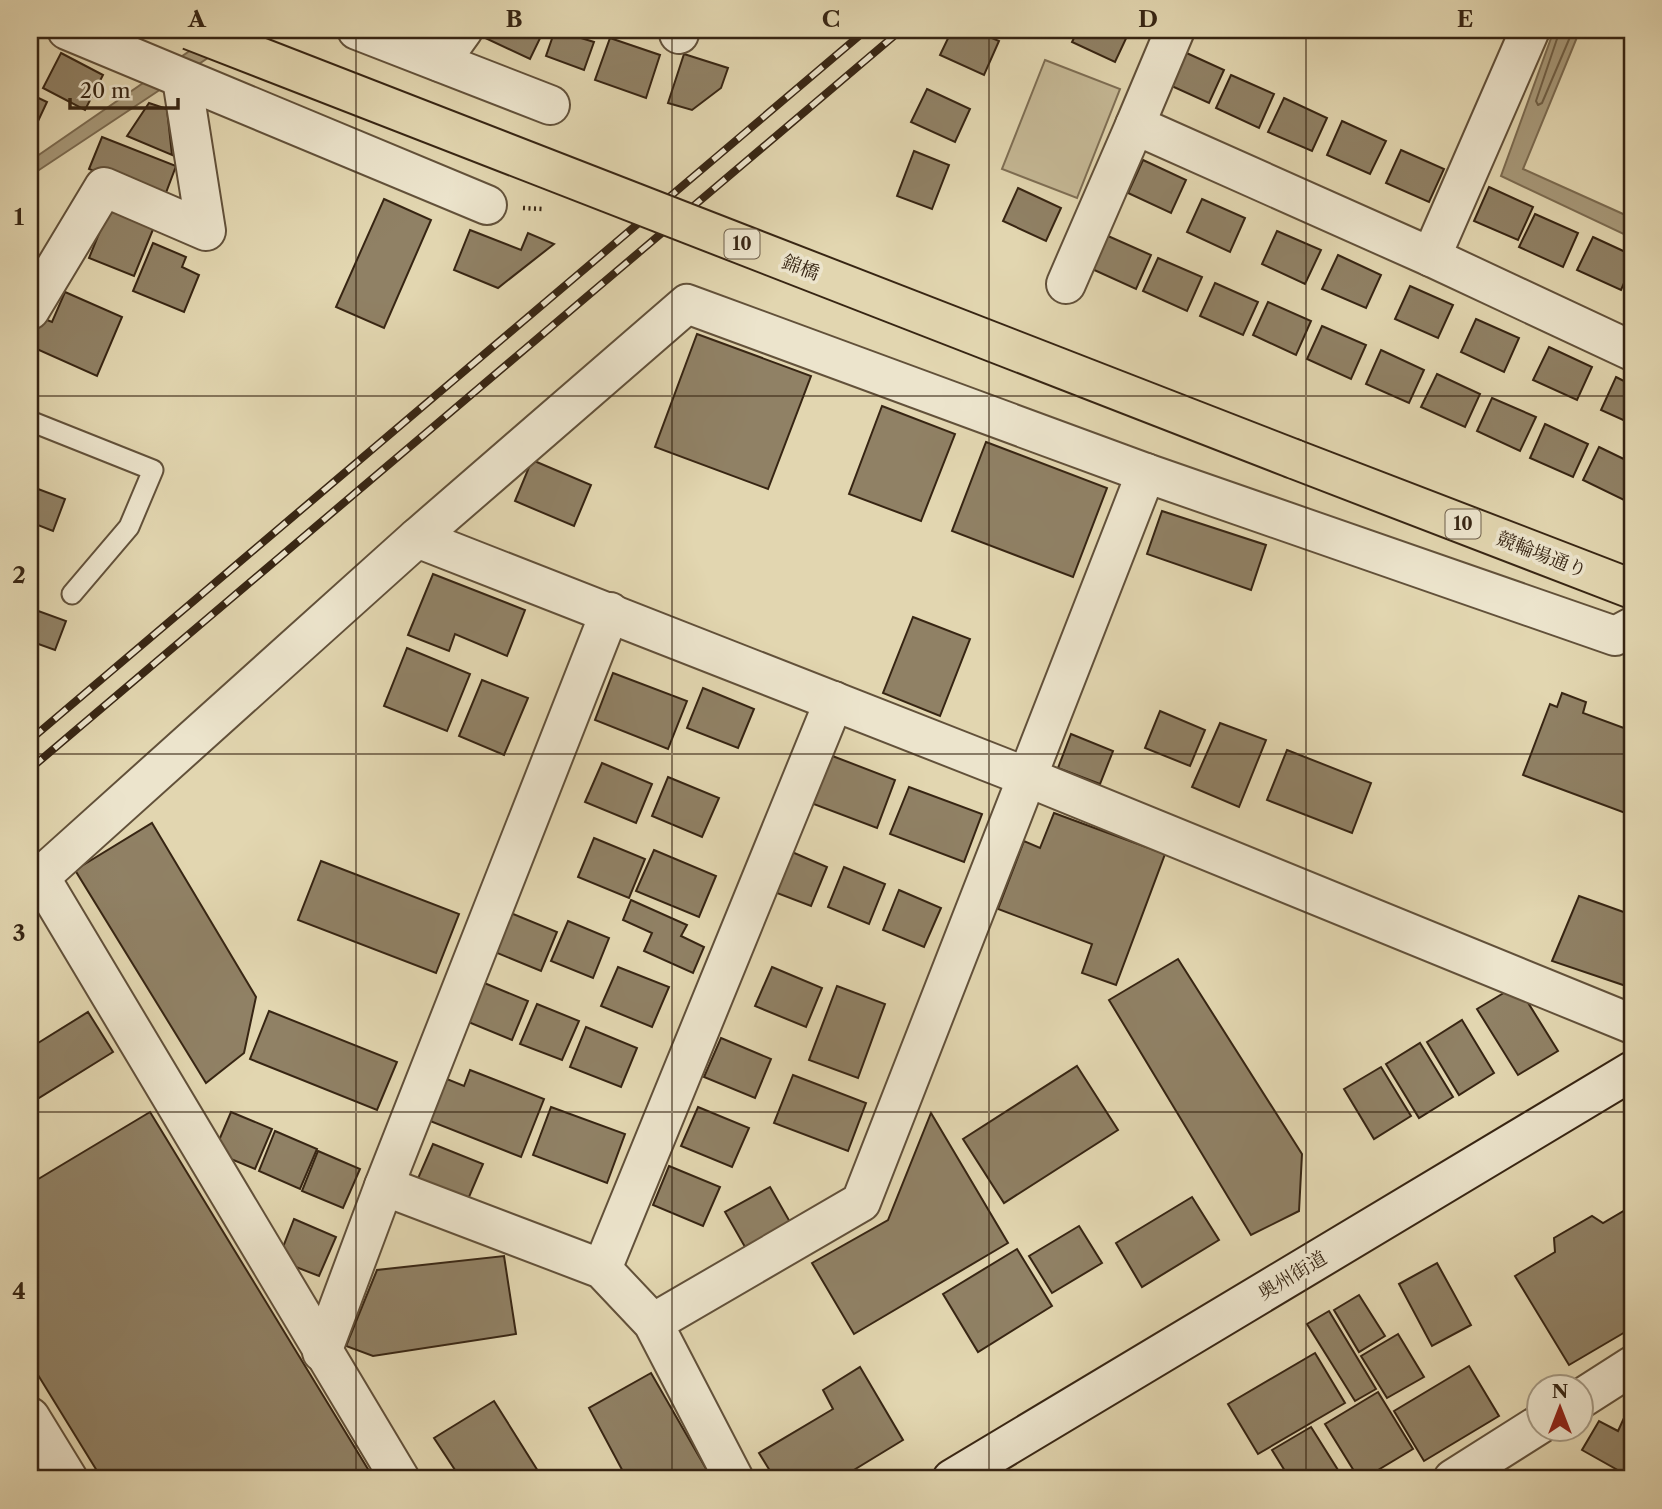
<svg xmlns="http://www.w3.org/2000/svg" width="1662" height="1509" viewBox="0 0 1662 1509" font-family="'Libre Caslon Text','Noto Serif JP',serif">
	<rect width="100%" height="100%" fill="#e2d6b0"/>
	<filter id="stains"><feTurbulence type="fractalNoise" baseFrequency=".00286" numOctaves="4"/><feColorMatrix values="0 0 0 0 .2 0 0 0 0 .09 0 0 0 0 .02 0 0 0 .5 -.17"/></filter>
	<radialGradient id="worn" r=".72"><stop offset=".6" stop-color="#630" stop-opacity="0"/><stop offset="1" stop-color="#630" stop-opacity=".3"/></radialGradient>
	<path fill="#c5b895" stroke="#7e6e54" stroke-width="2" d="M1045,60L1120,89L1077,198L1002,169Z"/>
	<g fill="#a89a7b" stroke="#7b6b51" stroke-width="2">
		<path d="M220,30H250L30,176V161Z"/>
		<path d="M1554,30H1580L1523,169L1632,218V238L1501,176Z"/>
	</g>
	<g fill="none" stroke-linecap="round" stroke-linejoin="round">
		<path stroke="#706047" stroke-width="2" d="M1560,30L1536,101L1538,105L1542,103L1573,30"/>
	</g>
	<g fill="#908165" stroke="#372513" stroke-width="2">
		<path d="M484,30H544L530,59L481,36Z"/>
		<path d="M555,30L594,42L584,70L546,56Z"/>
		<path d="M952,30H973L999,41L984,75L940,55Z"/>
		<path d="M1078,30H1130L1115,62L1072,42Z"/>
		<path d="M610,38L660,55L646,98L595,80Z"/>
		<path d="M1180,50L1224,70L1209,103L1165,83Z"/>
		<path d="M61,53L103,75L85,110L43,88Z"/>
		<path d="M684,54L728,68L721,88L692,110L668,103Z"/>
		<path d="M1231,75L1274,94L1259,128L1216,108Z"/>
		<path d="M927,89L970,109L955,142L911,122Z"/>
		<path d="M30,94L47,102L31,136L30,135Z"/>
		<path d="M1284,98L1327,118L1312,151L1268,132Z"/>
		<path d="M149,103L167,109L172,155L127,136Z"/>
		<path d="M1342,121L1386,141L1370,174L1327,155Z"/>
		<path d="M102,137L176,166L164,198L89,169Z"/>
		<path d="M1401,150L1444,169L1429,202L1386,183Z"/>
		<path d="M914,151L949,165L932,209L897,196Z"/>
		<path d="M1143,160L1186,180L1171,213L1128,193Z"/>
		<path d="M1489,187L1533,207L1518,240L1474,221Z"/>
		<path d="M1018,188L1061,208L1046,241L1003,221Z"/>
		<path d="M384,199L431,220L384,328L336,307Z"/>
		<path d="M1202,199L1245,218L1230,252L1187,232Z"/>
		<path d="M109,209L154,227L134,276L89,258Z"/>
		<path d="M1535,214L1578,233L1563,267L1519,247Z"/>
		<path d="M470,230L521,250L528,233L554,244L498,288L454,270Z"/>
		<path d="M1277,231L1321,250L1305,284L1262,264Z"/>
		<path d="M1108,236L1151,255L1136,289L1092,269Z"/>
		<path d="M1593,237L1632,255V265L1621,290L1577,270Z"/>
		<path d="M153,243L186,257L182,267L199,275L184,312L133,291Z"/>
		<path d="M1338,255L1381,275L1366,308L1322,289Z"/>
		<path d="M1158,258L1202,277L1187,311L1143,291Z"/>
		<path d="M1215,283L1258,302L1243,335L1200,316Z"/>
		<path d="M1410,286L1453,305L1438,338L1395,319Z"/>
		<path d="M65,292L122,317L97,376L30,346L42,318L52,322Z"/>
		<path d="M1268,302L1311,321L1296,355L1253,335Z"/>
		<path d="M1476,319L1519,338L1504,372L1461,352Z"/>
		<path d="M1322,326L1366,345L1351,379L1307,359Z"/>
		<path d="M697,334L811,376L768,489L655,447Z"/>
		<path d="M1549,347L1592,367L1577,400L1533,380Z"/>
		<path d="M1381,350L1424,370L1409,403L1366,384Z"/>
		<path d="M1437,374L1480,394L1465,427L1421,407Z"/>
		<path d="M1616,377L1632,385V424L1601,410Z"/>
		<path d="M1492,398L1536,417L1520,451L1477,431Z"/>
		<path d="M882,406L955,434L921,521L849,494Z"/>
		<path d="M1545,424L1588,444L1573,477L1530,458Z"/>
		<path d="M986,442L1107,488L1073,577L952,531Z"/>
		<path d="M1599,447L1632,463V487L1626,501L1583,480Z"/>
		<path d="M532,460L591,485L574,526L515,501Z"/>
		<path d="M30,486L65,499L53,531L38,525L30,545Z"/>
		<path d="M1162,511L1266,545L1251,590L1147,554Z"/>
		<path d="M433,574L525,610L507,656L455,634L449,651L408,635Z"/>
		<path d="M30,608L66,621L55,650L30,641Z"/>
		<path d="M913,617L970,639L940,716L883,693Z"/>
		<path d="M407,648L470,674L447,731L384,706Z"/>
		<path d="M613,673L687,701L668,749L595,720Z"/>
		<path d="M482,680L528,698L504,755L459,736Z"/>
		<path d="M703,688L754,709L738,748L687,728Z"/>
		<path d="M1562,693L1586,702L1583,713L1632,731V729V803L1628,814L1523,775L1550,704L1557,707Z"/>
		<path d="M1160,711L1205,730L1190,766L1145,748Z"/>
		<path d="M1220,723L1266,740L1239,807L1192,787Z"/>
		<path d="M1071,734L1113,751L1100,784L1058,768Z"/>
		<path d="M1287,750L1371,783L1352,833L1267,800Z"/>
		<path d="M822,752L895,780L877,828L803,800Z"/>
		<path d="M602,763L652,784L636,823L585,802Z"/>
		<path d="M668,777L719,798L702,837L652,816Z"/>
		<path d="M909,787L982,814L964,862L890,834Z"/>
		<path d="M1054,813L1165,854L1116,985L1082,973L1092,944L998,909L1024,841L1040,848Z"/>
		<path d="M152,823L256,997L244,1053L206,1083L75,870Z"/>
		<path d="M594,838L645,859L629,898L578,877Z"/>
		<path d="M785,849L827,867L811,906L769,890Z"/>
		<path d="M654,850L716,876L699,917L636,891Z"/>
		<path d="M321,861L459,914L436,973L298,920Z"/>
		<path d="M844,867L885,884L869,924L828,907Z"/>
		<path d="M899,890L941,908L924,947L883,930Z"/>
		<path d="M1579,896L1632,915V988L1552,961Z"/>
		<path d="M631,900L687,925L681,936L704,947L693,973L644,951L652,933L623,920Z"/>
		<path d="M506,911L557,932L541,971L490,950Z"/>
		<path d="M568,921L609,938L593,978L551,961Z"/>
		<path d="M1178,959L1302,1154L1299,1211L1251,1235L1109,1000Z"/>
		<path d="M618,967L669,987L652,1027L601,1006Z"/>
		<path d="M772,967L822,988L806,1027L755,1006Z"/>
		<path d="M477,980L528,1001L512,1040L461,1019Z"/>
		<path d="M1517,985L1558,1051L1518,1075L1477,1009Z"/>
		<path d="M837,986L885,1004L858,1078L809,1060Z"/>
		<path d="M537,1004L579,1021L562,1060L520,1044Z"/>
		<path d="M269,1011L397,1062L377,1110L250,1059Z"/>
		<path d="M88,1012L113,1052L34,1101L30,1094V1048Z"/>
		<path d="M1462,1020L1494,1073L1459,1095L1427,1042Z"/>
		<path d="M586,1027L637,1048L621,1087L570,1067Z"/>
		<path d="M721,1038L771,1059L755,1098L704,1077Z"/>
		<path d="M1420,1043L1453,1097L1419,1118L1386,1064Z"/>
		<path d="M1077,1066L1118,1130L1004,1203L963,1139Z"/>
		<path d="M1381,1067L1411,1116L1374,1139L1344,1089Z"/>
		<path d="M470,1070L544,1099L521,1157L425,1119L442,1077L464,1086Z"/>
		<path d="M793,1075L866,1103L848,1151L774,1123Z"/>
		<path d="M551,1107L625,1134L607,1183L533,1155Z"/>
		<path d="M698,1107L749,1128L732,1167L681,1146Z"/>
		<path d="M150,1112L374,1479H102L30,1362V1184Z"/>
		<path d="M231,1112L272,1129L255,1169L214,1152Z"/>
		<path d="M931,1113L1008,1243L854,1334L812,1263L888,1220Z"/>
		<path d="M275,1131L317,1149L300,1189L259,1171Z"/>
		<path d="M433,1144L483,1164L466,1204L416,1183Z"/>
		<path d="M318,1151L360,1169L343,1208L302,1191Z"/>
		<path d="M669,1166L720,1187L703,1226L653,1205Z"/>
		<path d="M770,1187L790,1222L745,1247L725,1212Z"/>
		<path d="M1192,1197L1219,1240L1142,1287L1116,1243Z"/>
		<path d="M1632,1206V1328L1569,1365L1515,1276L1555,1252L1554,1238L1592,1216L1603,1223Z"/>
		<path d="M294,1219L336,1237L319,1276L278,1260Z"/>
		<path d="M1079,1226L1102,1263L1052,1293L1029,1256Z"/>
		<path d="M1017,1249L1052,1306L978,1352L943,1294Z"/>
		<path d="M504,1256L516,1334L373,1356L346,1346L377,1270Z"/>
		<path d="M1437,1263L1471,1325L1432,1346L1399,1284Z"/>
		<path d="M1359,1295L1385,1336L1359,1352L1334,1310Z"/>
		<path d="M1329,1311L1376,1389L1355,1401L1307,1324Z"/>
		<path d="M1398,1334L1424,1377L1387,1398L1361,1356Z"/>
		<path d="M1315,1353L1345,1403L1258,1454L1228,1404Z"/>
		<path d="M1469,1366L1499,1416L1424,1461L1394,1411Z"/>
		<path d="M860,1367L903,1440L839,1479H775L759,1453L833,1409L823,1390Z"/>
		<path d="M651,1373L712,1479H627L589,1408Z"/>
		<path d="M1378,1392L1413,1449L1363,1479H1359L1325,1424Z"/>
		<path d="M494,1401L543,1479H461L434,1438Z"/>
		<path d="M1624,1418L1632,1423V1478L1582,1450L1599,1421L1618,1431Z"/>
		<path d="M1311,1427L1338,1470L1323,1479H1290L1272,1450Z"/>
		<path d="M30,1456L44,1479H30Z"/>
	</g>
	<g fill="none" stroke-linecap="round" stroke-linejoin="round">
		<g stroke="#62513a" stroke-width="23">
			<path id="lane" d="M30,421L153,470L129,527L72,594"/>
		</g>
		<g stroke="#62513a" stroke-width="42">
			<g id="street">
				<path d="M67,30L487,205"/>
				<path d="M357,30L550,105"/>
				<path d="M679,34L680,30"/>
				<path d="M440,62L463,30"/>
				<path d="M1135,125L1175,30"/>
				<path d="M1431,257L1530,30"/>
				<path d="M1066,284L1135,125L1431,257L1632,351"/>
				<path d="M30,310L104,187L206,231L182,79"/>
				<path d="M417,538L687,304L1146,473L1615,636L1632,627"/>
				<path d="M30,877H40L400,1479"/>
				<path d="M30,886L417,538L1027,777L1632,1024"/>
				<path d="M384,1186L610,612"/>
				<path d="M602,1269L834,701"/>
				<path d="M653,1323L861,1202L1146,473"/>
				<path d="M322,1352L384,1186L602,1269L653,1323L734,1479"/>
				<path d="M1582,1398L1632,1366"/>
				<path d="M30,1417L68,1479"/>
				<path d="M1453,1479L1540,1424"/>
			</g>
		</g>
		<g stroke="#372513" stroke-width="42">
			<path id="secondary" d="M952,1479L1632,1071"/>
		</g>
		<g stroke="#372513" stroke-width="42">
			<path id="primary" d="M1294,459L1632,589"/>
		</g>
		<path stroke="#372513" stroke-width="4.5" stroke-dasharray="2 3.5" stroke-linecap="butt" d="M523,208L542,209"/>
		<use href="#lane" stroke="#ece4cc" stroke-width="19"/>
		<use href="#street" stroke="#ece4cc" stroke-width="38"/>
		<use href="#secondary" stroke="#ece4cc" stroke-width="38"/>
		<use href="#primary" stroke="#e2d6b0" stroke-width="38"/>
		<g stroke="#372513" stroke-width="8">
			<g id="rail">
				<path d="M30,740L866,30"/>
				<path d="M30,769L901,30"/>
			</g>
		</g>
		<use href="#rail" stroke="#ece4cc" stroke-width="5" stroke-dasharray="16" stroke-linecap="butt"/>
		<g stroke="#372513" stroke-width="42" stroke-linecap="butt">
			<path id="primary-bridge" d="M190,30L1294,459"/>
		</g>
		<use href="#primary-bridge" stroke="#e2d6b0" stroke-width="38"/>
	</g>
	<path fill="none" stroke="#372513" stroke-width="2" stroke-opacity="0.55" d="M356,30V1479M672,30V1479M989,30V1479M1306,30V1479M30,396H1632M30,754H1632M30,1112H1632"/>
	<g text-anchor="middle" stroke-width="7" stroke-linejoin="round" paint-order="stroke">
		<g fill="#ece4cc" stroke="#6d5e4a" stroke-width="2">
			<rect x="724.5" y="229.5" width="35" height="29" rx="5"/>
			<rect x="1445.5" y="509.5" width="35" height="29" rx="5"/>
		</g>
		<g font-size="18" font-weight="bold" fill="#372513">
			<text x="742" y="250">10</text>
			<text x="1463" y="530">10</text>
		</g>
		<g font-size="19" fill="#372513" stroke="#ece4cc">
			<text transform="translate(801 267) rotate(21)" y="7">錦橋</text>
			<text transform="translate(1542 554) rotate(21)" y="7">競輪場通り</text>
			<text transform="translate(1292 1275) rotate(-31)" y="7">奥州街道</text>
		</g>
	</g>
	<rect width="1662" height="1509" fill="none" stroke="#e2d6b0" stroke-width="77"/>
	<g transform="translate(1560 1408)"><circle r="33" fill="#ece4cc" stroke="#a49882" stroke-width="2"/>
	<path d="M0-5L12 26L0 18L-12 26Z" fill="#8f2418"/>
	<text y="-10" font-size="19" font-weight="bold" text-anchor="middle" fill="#372513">N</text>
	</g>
	<path d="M70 98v10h108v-10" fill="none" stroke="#372513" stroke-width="3.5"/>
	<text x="80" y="98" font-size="21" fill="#372513" stroke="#ece4cc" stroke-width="5" paint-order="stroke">20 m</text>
	<rect x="38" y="38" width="1586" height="1432" fill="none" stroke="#372513" stroke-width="2.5"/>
	<g font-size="23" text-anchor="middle" font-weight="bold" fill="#372513">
		<text x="197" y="27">A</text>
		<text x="514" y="27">B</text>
		<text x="831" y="27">C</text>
		<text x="1148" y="27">D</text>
		<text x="1465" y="27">E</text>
		<text x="19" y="225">1</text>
		<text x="19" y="583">2</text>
		<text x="19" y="941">3</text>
		<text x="19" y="1299">4</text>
	</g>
	<rect width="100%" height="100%" filter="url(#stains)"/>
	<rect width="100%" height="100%" fill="url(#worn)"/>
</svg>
